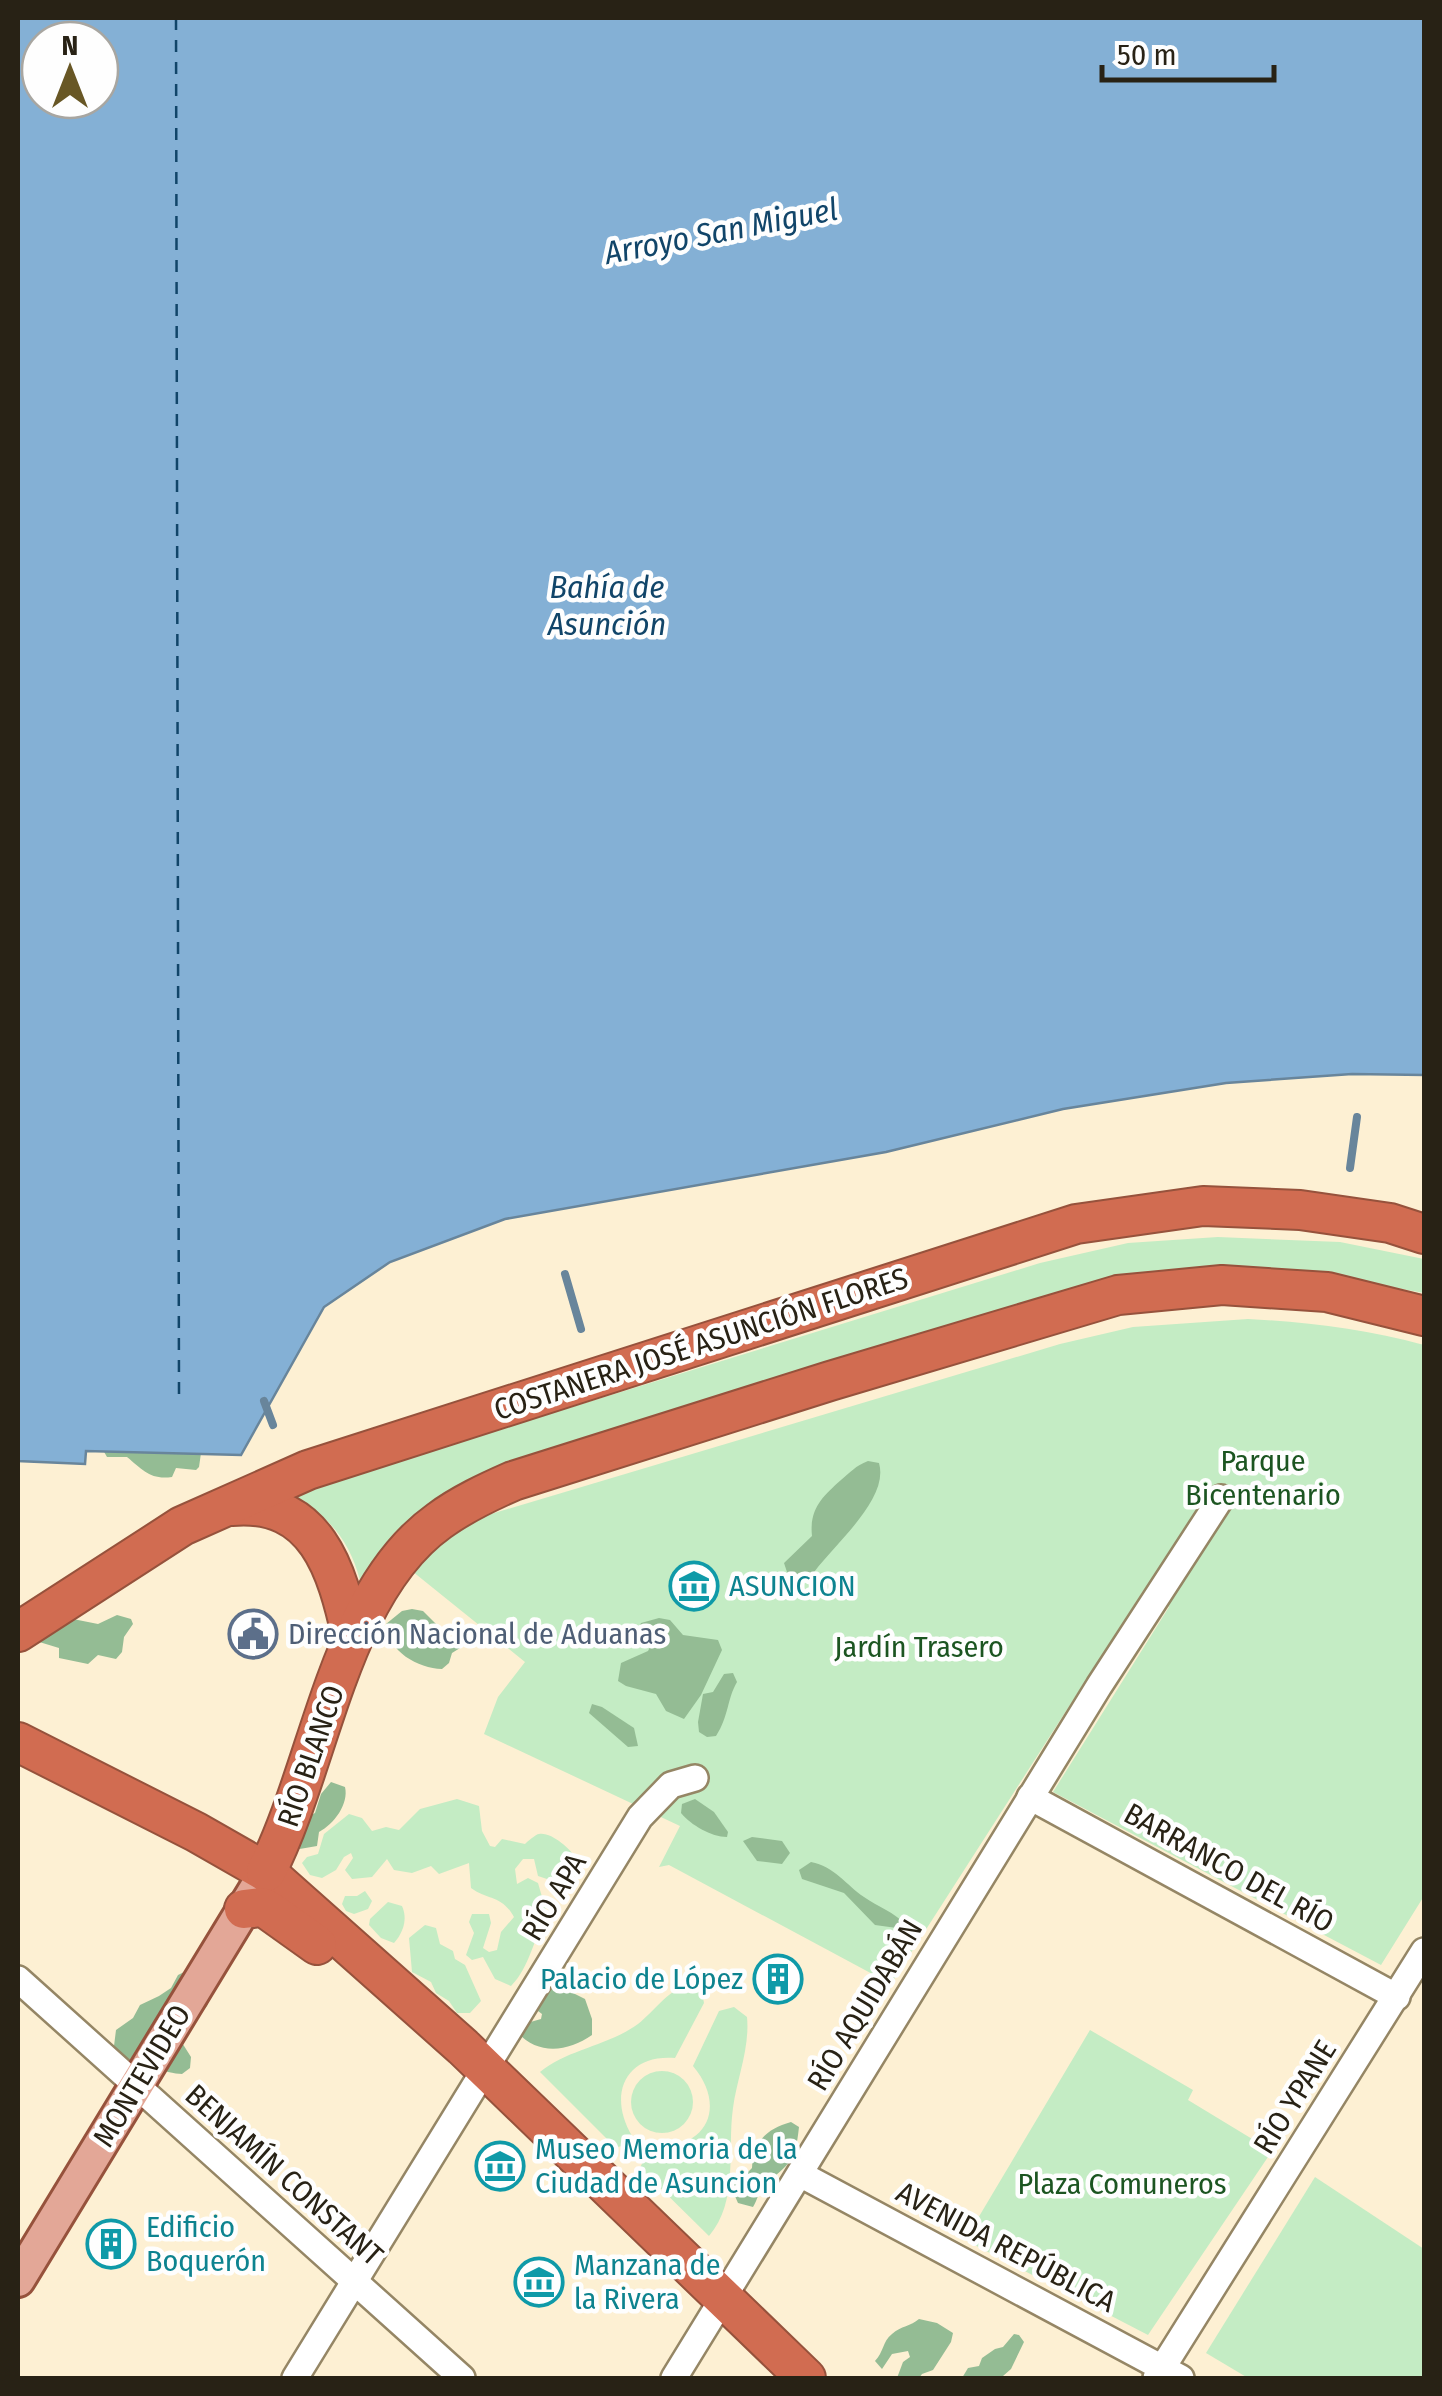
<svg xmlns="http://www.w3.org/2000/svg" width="1442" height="2396" viewBox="0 0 1442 2396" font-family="'Fira Sans Condensed',sans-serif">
	<rect width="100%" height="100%" fill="#fdf0d3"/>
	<g fill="#c4ecc4">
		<path d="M1218,1237L1340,1242L1424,1259V1293L1336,1277L1091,1285L1050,1295L467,1488L394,1533L360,1580C349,1539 326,1511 286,1495L1040,1263L1128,1243Z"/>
		<path d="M1248,1319C1308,1322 1366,1329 1424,1345V1896L1381,1965L1053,1792L1169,1607L1143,1591L891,1984L669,1865L659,1867L680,1826L484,1734L498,1697L525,1662L407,1567L459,1527L491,1514L1060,1344L1133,1327Z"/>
		<path d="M457,1799L479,1806L482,1831L490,1846L495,1847L502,1839L525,1844C527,1842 536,1834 539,1834C552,1832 570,1849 576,1858L570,1883L559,1896L553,1895L547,1879L538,1876L534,1859H523L515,1869L517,1884L528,1878L538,1883L547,1914C534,1937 530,1967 511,1986L495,1979L483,1957L472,1960L466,1955L474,1933L469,1922L472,1914H489L491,1923L483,1948L489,1952L497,1950L501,1932L514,1917C502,1895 487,1900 471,1888L469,1863L439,1874L431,1866L412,1873L394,1870L387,1859L372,1877L352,1879L345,1870L353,1858L351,1853L344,1857L336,1870L322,1878L310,1875L302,1863L307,1857L318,1854L324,1834L349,1814L362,1818L372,1831L386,1827L399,1830L420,1809Z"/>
		<path d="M365,1891L372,1901L368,1909L354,1914L346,1911L342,1904L345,1896H357Z"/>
		<path d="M388,1902L402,1906C408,1919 403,1933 394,1943L381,1938L369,1925L370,1919Z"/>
		<path d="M425,1925L436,1928L440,1944L453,1951L455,1959L465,1965L481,2001L470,2013H457L449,2001L436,1993L431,1982L412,1972L409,1938Z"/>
		<path d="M694,1984L702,1993L704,2003L675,2058C624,2054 608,2096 632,2136L626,2146L615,2147L540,2072C568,2049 608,2046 638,2024C655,2011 671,1985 694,1984Z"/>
		<path d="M734,2007L747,2017C750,2048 737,2078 733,2108C727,2150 739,2201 709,2236L640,2168L650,2146C704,2152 729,2109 693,2066L719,2011Z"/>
		<path d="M1090,2030L1193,2090L1188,2100L1272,2151L1148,2335L965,2240Z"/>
		<circle cx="662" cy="2102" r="31"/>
		<path d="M1315,2177L1424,2249V2378H1248L1206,2353Z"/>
	</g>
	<g fill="#94bc94">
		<path d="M103,1450L201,1453L199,1467L196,1470L176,1468L172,1477C150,1480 143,1470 127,1457H107Z"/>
		<path d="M868,1461L879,1463C890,1501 829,1548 810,1578L802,1583L787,1572L784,1563L812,1536C809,1509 823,1496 841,1480C851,1472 855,1466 868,1461Z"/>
		<path d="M412,1609L423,1611L460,1648L452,1653L449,1663L442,1669C418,1668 388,1652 386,1624L402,1611Z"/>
		<path d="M117,1615L131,1619L133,1624L124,1637L122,1652L116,1659L98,1655L88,1664L59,1658V1648L36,1641L73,1619L98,1624Z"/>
		<path d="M659,1618L670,1620L683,1635L718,1640L722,1650L701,1695L684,1719L666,1711L656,1694L626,1686L618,1681L621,1663L648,1651L652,1643L637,1631L641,1623Z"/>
		<path d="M733,1673L737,1682C727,1699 729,1716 716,1736L707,1737L699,1732L698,1722L703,1694L713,1692L724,1674Z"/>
		<path d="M592,1704L602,1707L634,1728L638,1746L628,1747L589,1713Z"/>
		<path d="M331,1782L345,1787C349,1804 334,1824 319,1832L317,1846L288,1851L299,1821L315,1813L321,1794Z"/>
		<path d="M695,1799L714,1812L728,1832L727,1837C711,1837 691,1825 681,1813L682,1804Z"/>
		<path d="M752,1837L782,1841L790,1853L782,1864L757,1861L743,1841Z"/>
		<path d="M811,1862C834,1866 846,1885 864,1897C878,1907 894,1912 905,1924L904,1929L875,1925L844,1893L802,1879L799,1870Z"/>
		<path d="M188,1970L216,1982L207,2006L179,2038L191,2057L190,2068L182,2074C168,2074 133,2061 119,2055L114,2046L116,2030L133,2018L140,2005L159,1996L171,1988L178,1975Z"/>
		<path d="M549,1988L569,1991L585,1999L592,2019V2035C568,2052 538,2055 518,2033L520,2025L541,2019L542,2014L534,2008Z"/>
		<path d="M791,2122L799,2127C795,2164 790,2162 765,2185C758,2191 758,2199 753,2207L738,2203L730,2185L751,2176L741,2179L752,2168C753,2142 766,2129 791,2122Z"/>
		<path d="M919,2319L937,2323L953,2333L951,2342L933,2370L922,2374L919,2378H897L903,2362L910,2357L908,2351L892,2354L882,2369L875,2361C884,2352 882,2342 892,2334C901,2326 911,2326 919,2319Z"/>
		<path d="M1014,2334L1019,2335L1024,2342L1011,2369L1003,2376L1005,2378H962L968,2368L979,2366L982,2358L995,2349L1003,2347Z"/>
	</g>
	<path fill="#84b0d5" stroke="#68859b" stroke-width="2.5" fill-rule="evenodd" d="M18,18H1424V1075L1352,1074L1226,1083L1063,1109L886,1152L505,1219L390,1262L324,1307L241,1455L86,1451L85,1464L18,1461ZM40,40H100V100H40Z"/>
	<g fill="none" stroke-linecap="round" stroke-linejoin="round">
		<g stroke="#68859b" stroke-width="8">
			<path d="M1350,1168L1357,1117"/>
			<path d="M565,1274L581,1329"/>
			<path d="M264,1401L273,1425"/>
		</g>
		<path stroke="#114569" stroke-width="2.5" stroke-dasharray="12 10" stroke-linecap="butt" d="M176,18L179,1394"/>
		<g stroke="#958665" stroke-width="30">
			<g id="minor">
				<path d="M1030,1797L1397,1997"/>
				<path d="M18,1979L462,2378"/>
				<path d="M800,2174L1181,2378"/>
				<path d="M295,2378L640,1817L671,1785L695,1778"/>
				<path d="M674,2378L1099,1686L1221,1498"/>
				<path d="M1156,2378L1424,1951"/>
			</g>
		</g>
		<g stroke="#96523c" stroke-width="38">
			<path id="major" d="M18,2280L257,1887"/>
		</g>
		<g stroke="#96523c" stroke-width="42">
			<g id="highway">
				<path d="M231,1506C317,1498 337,1570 352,1638"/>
				<path d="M18,1632L182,1526L308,1470L1076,1224L1203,1206L1300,1210L1390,1223L1424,1234"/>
				<path d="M18,1742L196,1832L266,1872L463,2047L806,2378"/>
				<path d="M266,1872C321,1765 338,1593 439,1521C462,1504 488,1492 513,1481L830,1381L1118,1295L1222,1285L1327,1292L1424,1316"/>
				<path d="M244,1909L261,1907L268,1910L317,1945"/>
			</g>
		</g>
		<use href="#minor" stroke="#fff" stroke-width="25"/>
		<use href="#major" stroke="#e3a797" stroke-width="32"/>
		<use href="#highway" stroke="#d16c51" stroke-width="38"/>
	</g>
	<defs>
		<g id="museum-ring" transform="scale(2.5)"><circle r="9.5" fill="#fefefe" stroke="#0f9aa8" stroke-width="1.5"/><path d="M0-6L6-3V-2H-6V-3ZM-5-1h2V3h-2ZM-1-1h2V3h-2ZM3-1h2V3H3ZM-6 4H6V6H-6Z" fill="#0f9aa8"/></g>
		<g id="civic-ring" transform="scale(2.5)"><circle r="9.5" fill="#fefefe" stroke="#5c6f8a" stroke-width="1.5"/><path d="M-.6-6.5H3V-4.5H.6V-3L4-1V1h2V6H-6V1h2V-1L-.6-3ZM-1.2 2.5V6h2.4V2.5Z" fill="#5c6f8a"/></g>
		<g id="building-ring" transform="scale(2.5)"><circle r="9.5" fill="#fefefe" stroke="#0f9aa8" stroke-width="1.5"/><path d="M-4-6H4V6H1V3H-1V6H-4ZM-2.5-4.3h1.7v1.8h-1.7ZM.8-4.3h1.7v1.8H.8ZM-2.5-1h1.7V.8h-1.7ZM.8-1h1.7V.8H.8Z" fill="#0f9aa8"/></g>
	</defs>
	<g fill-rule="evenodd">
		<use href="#museum-ring" x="694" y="1586"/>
		<use href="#civic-ring" x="253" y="1634"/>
		<use href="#building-ring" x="778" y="1979"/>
		<use href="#museum-ring" x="500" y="2166"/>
		<use href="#building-ring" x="111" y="2244"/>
		<use href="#museum-ring" x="539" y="2282"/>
	</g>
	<g text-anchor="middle" stroke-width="9" stroke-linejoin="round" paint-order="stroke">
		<g font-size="30" fill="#282215" stroke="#fefefe">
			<text transform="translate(701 1344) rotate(-18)" y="10">COSTANERA JOSÉ ASUNCIÓN FLORES</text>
			<text transform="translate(311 1756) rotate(-71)" y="10">RÍO BLANCO</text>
			<text transform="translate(1229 1868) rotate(29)" y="10">BARRANCO DEL RÍO</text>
			<text transform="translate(554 1897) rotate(-59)" y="10">RÍO APA</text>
			<text transform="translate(865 2005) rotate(-59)" y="10">RÍO AQUIDABÁN</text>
			<text transform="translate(142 2076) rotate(-59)" y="10">MONTEVIDEO</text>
			<text transform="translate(1295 2097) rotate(-58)" y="10">RÍO YPANE</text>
			<text transform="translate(284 2175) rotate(42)" y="10">BENJAMÍN CONSTANT</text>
			<text transform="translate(1006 2247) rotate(28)" y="10">AVENIDA REPÚBLICA</text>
		</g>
		<g font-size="30" fill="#1c5521" stroke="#fefefe">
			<text x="1263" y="1471">Parque<tspan x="1263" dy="34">Bicentenario</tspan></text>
			<text x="919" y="1657">Jardín Trasero</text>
			<text x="1122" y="2194">Plaza Comuneros</text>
		</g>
		<g font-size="30" fill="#0d838f" stroke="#fefefe" text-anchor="start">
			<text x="729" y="1596">ASUNCION</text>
			<text x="743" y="1989" text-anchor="end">Palacio de López</text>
			<text x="535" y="2159">Museo Memoria de la<tspan x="535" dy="34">Ciudad de Asuncion</tspan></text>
			<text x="146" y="2237">Edificio<tspan x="146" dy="34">Boquerón</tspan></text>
			<text x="574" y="2275">Manzana de<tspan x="574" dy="34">la Rivera</tspan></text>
		</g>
		<g font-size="30" fill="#4e5e75" stroke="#fefefe" text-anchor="start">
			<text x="288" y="1644">Dirección Nacional de Aduanas</text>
		</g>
		<g font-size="32" font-style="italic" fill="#114569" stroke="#fefefe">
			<text transform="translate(721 231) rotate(-11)" y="11">Arroyo San Miguel</text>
			<text x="607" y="598">Bahía de<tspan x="607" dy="37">Asunción</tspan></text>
		</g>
	</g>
	<rect width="1442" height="2396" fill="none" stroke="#282215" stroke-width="40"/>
	<g transform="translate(70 70)"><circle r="48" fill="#fefefe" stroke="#a8a6a1" stroke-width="2.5"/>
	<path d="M0-8L18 38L0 25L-18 38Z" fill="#685725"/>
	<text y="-15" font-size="28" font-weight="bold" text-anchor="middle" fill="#282215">N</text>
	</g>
	<path d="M1102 65v15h172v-15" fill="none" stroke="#282215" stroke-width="5"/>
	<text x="1117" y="65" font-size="30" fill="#282215" stroke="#fefefe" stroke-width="8" paint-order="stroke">50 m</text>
</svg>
